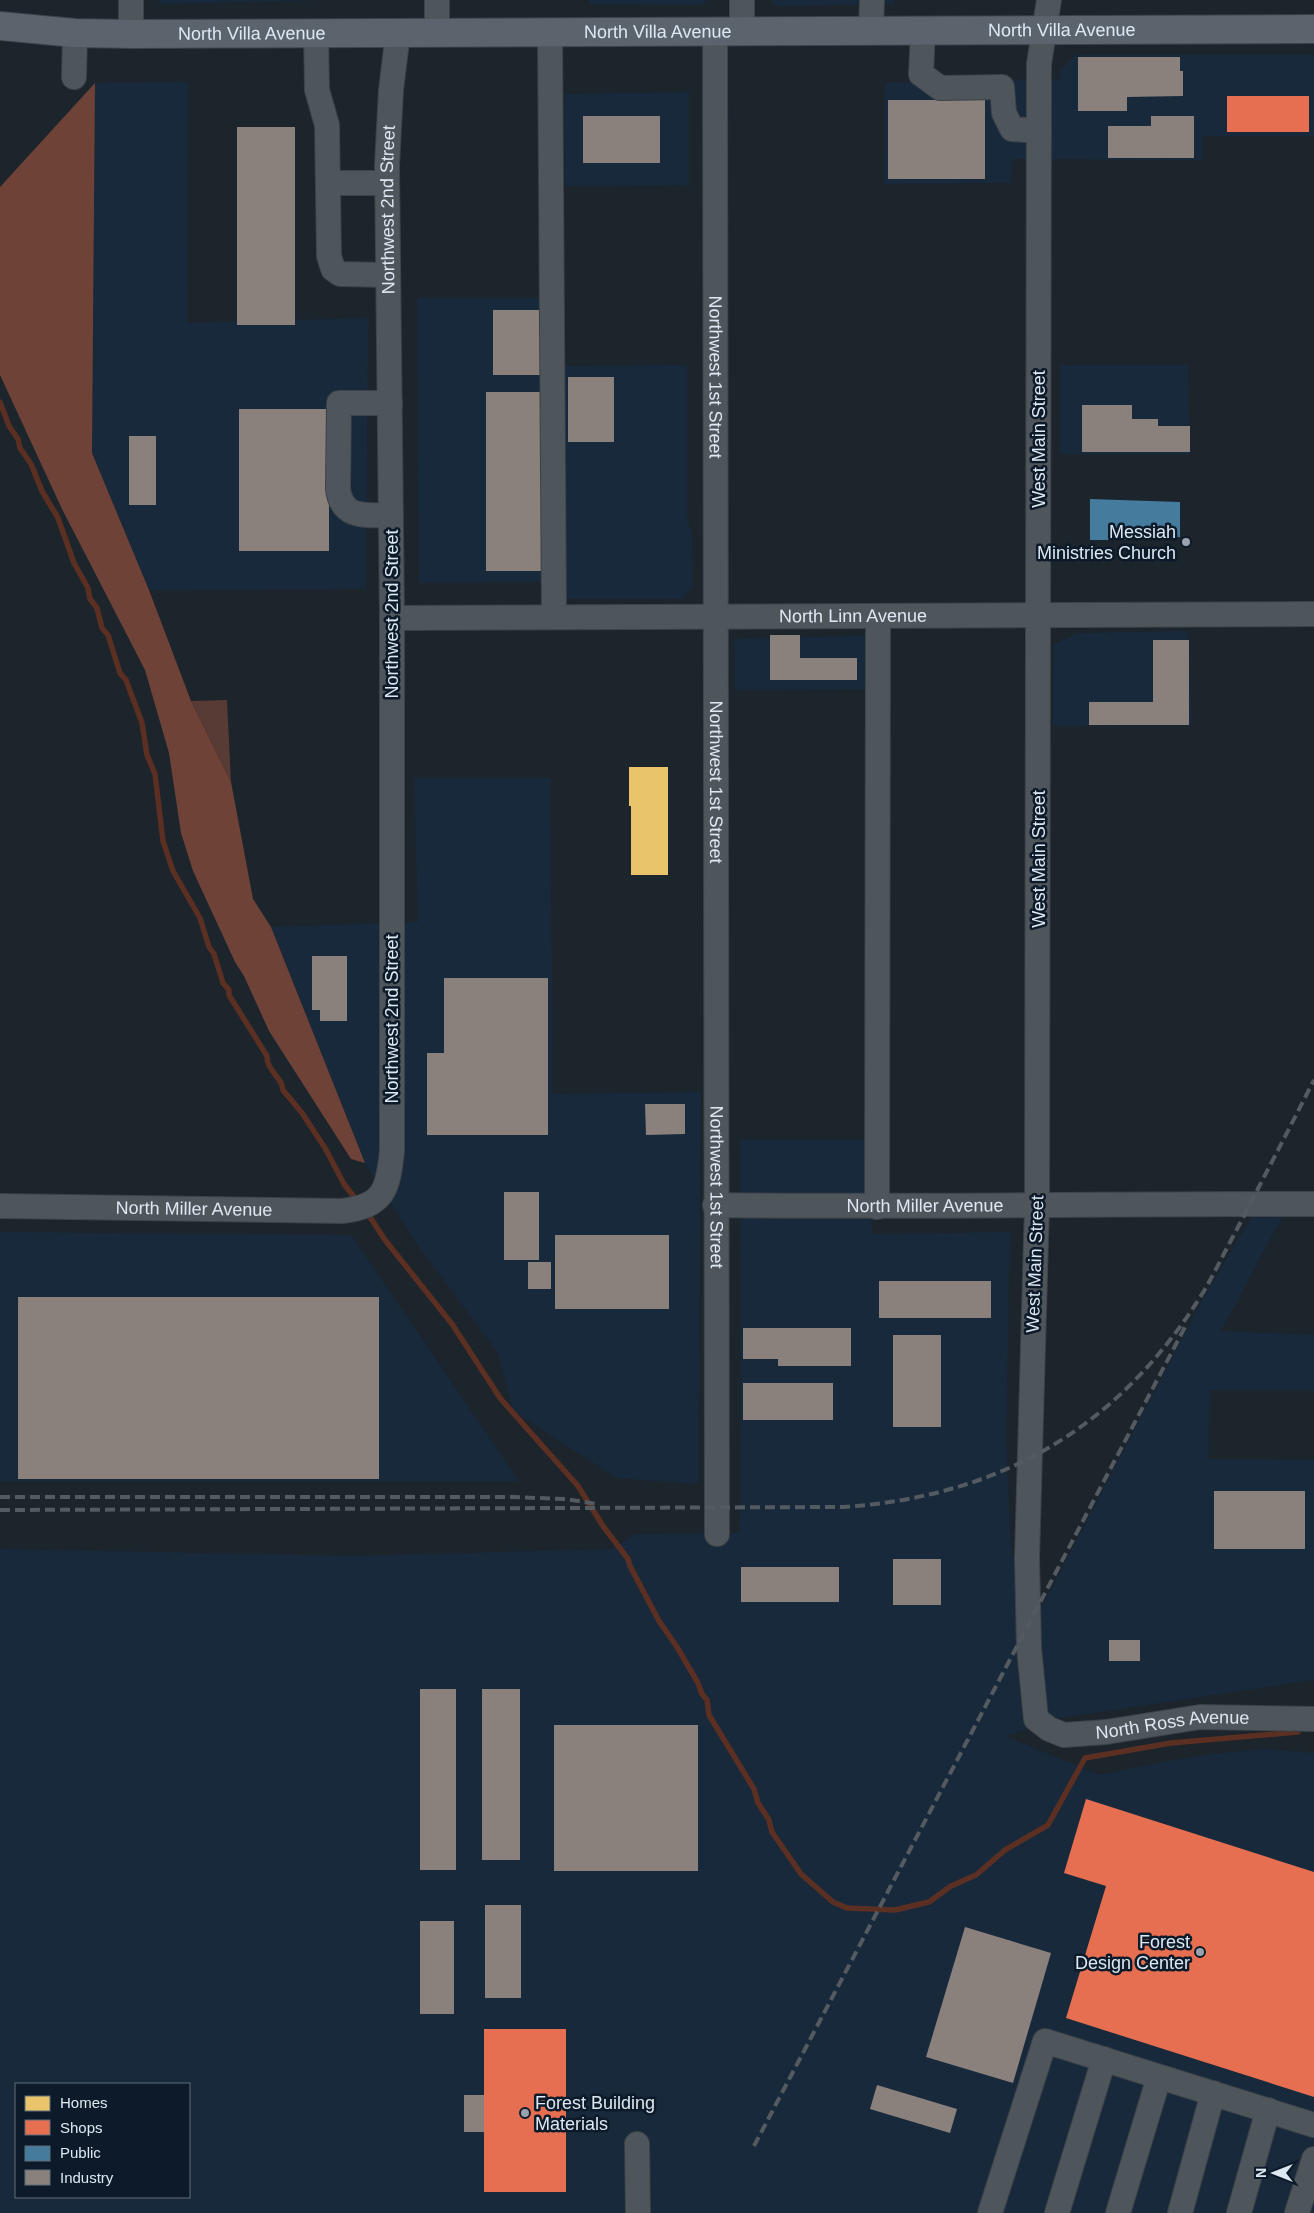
<svg xmlns="http://www.w3.org/2000/svg" width="1314" height="2213" viewBox="0 0 1314 2213" font-family="Helvetica,sans-serif">
	<rect width="100%" height="100%" fill="#1c242c"/>
	<g fill="#18293c" fill-rule="evenodd">
		<path d="M158,0H321L161,4Z"/>
		<path d="M590,0H708L701,5L590,4Z"/>
		<path d="M771,0H894V4L775,6Z"/>
		<path d="M1075,55H1314V136H1202V160L1012,159L1011,183L884,184L885,83L1061,79L1060,71Z"/>
		<path d="M188,82L187,323L368,318L366,589L149,590L92,453L95,83Z"/>
		<path d="M689,92V185L565,186V94Z"/>
		<path d="M417,298H544L543,582L419,583Z"/>
		<path d="M687,365V515L692,536L693,587L681,599H562L561,366Z"/>
		<path d="M1060,365H1188L1190,454H1060Z"/>
		<path d="M1187,631L1189,640L1192,725L1053,726L1054,644L1078,633Z"/>
		<path d="M888,635L889,689L735,690L734,639Z"/>
		<path d="M414,778H550L553,1094L701,1092L698,1484L617,1478L513,1411L498,1353L419,1247L365,1163L271,927L418,922Z"/>
		<path d="M740,1140H868L872,1234L1010,1232L1006,1439L1011,1551L1041,1608L1206,1293L1253,1215L1282,1217L1221,1331L1314,1335V1390H1210L1208,1459L1314,1460V1680L1060,1718L1005,1736L1099,1775L1163,1762L1211,1754L1265,1749L1314,1753V2213H0V1549L353,1556L613,1549L635,1534L739,1533L741,1483ZM16,2084H189V2197H16Z"/>
		<path d="M0,1232L351,1235L519,1481H0Z"/>
	</g>
	<path fill="#593b35" d="M227,700L231,782L191,701Z"/>
	<path fill="#6f4237" d="M95,83L92,453L149,590L191,701L231,782L253,899L271,927L365,1163L351,1159L269,1031L244,976L235,962L193,871L181,833L169,753L145,670L62,509L0,375V187Z"/>
	<path fill="#e9c46a" d="M629,767H668V875H631V806H629Z"/>
	<g fill="#e76f51">
		<rect x="1227" y="96" width="82" height="36"/>
		<path d="M1086,1799L1314,1872V2097L1066,2018L1106,1886L1064,1873Z"/>
		<rect x="484" y="2029" width="82" height="163"/>
	</g>
	<path fill="#457b9d" d="M1090,499L1180,502V537H1128V540H1090Z"/>
	<g fill="#8a817c">
		<path d="M1078,57H1180V71H1183V96L1127,97V111H1078Z"/>
		<rect x="888" y="100" width="97" height="79"/>
		<rect x="583" y="116" width="77" height="47"/>
		<path d="M1151,116H1194V158H1108V126H1151Z"/>
		<rect x="237" y="127" width="58" height="198"/>
		<rect x="493" y="310" width="48" height="65"/>
		<rect x="568" y="377" width="46" height="65"/>
		<rect x="486" y="392" width="55" height="179"/>
		<path d="M1082,405H1132V419H1158V426H1190V452H1082Z"/>
		<rect x="239" y="409" width="90" height="142"/>
		<rect x="129" y="436" width="27" height="69"/>
		<path d="M770,635H800V658H857V680H770Z"/>
		<path d="M1153,640H1189V725H1089V702H1153Z"/>
		<path d="M312,956H347V1021H320V1010H312Z"/>
		<path d="M444,978H548V1135H427V1053H444Z"/>
		<path d="M645,1104H685V1134L646,1135Z"/>
		<rect x="504" y="1192" width="35" height="68"/>
		<rect x="555" y="1235" width="114" height="74"/>
		<rect x="528" y="1262" width="23" height="27"/>
		<rect x="879" y="1281" width="112" height="37"/>
		<rect x="18" y="1297" width="361" height="182"/>
		<path d="M743,1328H851V1366H778V1359H743Z"/>
		<rect x="893" y="1335" width="48" height="92"/>
		<rect x="743" y="1383" width="90" height="37"/>
		<rect x="1214" y="1491" width="91" height="58"/>
		<rect x="893" y="1559" width="48" height="46"/>
		<rect x="741" y="1567" width="98" height="35"/>
		<rect x="1109" y="1640" width="31" height="21"/>
		<rect x="420" y="1689" width="36" height="181"/>
		<rect x="482" y="1689" width="38" height="171"/>
		<rect x="554" y="1725" width="144" height="146"/>
		<rect x="485" y="1905" width="36" height="93"/>
		<rect x="420" y="1921" width="34" height="93"/>
		<path d="M965,1927L1051,1953L1013,2083L926,2057Z"/>
		<path d="M877,2085L957,2109L950,2133L870,2109Z"/>
		<rect x="464" y="2095" width="20" height="37"/>
	</g>
	<g fill="none" stroke-linecap="round" stroke-linejoin="round">
		<g stroke="#5c2f23" stroke-width="5.5">
			<path d="M0,402L9,426L18,439L20,448L31,464L42,491L58,518L74,563L88,588L90,599L97,608L102,628L108,635L120,673L126,680L142,723L147,755L155,774L163,841L173,871L200,918L209,947L214,954L223,983L229,990V995L267,1056C266,1070 283,1078 283,1090L302,1113L325,1148L344,1184L358,1202"/>
			<path d="M366,1211L385,1240L452,1324L500,1398L578,1486L603,1526L628,1559L630,1566L659,1621L677,1647L698,1683L702,1694L707,1700L709,1715L754,1789L758,1803L769,1820L772,1832L801,1874L833,1902L847,1908L895,1910L929,1902L951,1886L976,1875L1005,1850L1048,1825L1085,1758L1171,1743L1298,1732"/>
		</g>
		<g stroke="#3b4248" stroke-width="26">
			<g id="minor">
				<path d="M742,0V30"/>
				<path id="s1" d="M1049,0L1039,64L1037,1205L1027,1558L1029,1648L1036,1719L1049,1729L1064,1735L1106,1732L1200,1717L1314,1719"/>
				<path d="M871,30L872,0"/>
				<path d="M923,30L921,74L940,88L1002,87L1004,113L1012,129L1039,131"/>
				<path id="s2" d="M715,31L717,1534"/>
				<path d="M550,32L554,617"/>
				<path d="M316,33L317,90L327,125L329,256L333,269L340,274L388,275"/>
				<path d="M437,33V0"/>
				<path d="M131,34V0"/>
				<path d="M74,77L75,33"/>
				<path d="M328,183H387"/>
				<path d="M390,403H339L338,489C342,520 367,515 391,515"/>
				<path id="s3" d="M392,618L1314,614"/>
				<path id="s4" d="M715,1205C915,1208 1114,1203 1314,1204"/>
				<path id="s5" d="M0,1206L342,1211C384,1206 388,1190 392,1151V618L387,165L391,90L398,33"/>
				<path d="M877,1207L878,617"/>
				<path d="M637,2144L638,2213"/>
				<path d="M990,2213L1045,2041L1314,2125"/>
				<path d="M1057,2213L1104,2059"/>
				<path d="M1118,2213L1159,2077"/>
				<path d="M1180,2213L1213,2093"/>
				<path d="M1239,2213L1268,2110"/>
				<path d="M1297,2213L1314,2159"/>
			</g>
		</g>
		<g stroke="#3b4248" stroke-width="30">
			<g id="major">
				<path id="s6" d="M0,26L75,33L131,34L1314,29"/>
			</g>
		</g>
		<use href="#minor" stroke="#4e555b" stroke-width="24"/>
		<use href="#major" stroke="#5b636c" stroke-width="28"/>
		<g stroke="#535a60" stroke-width="4" stroke-dasharray="10 5" stroke-linecap="butt">
			<path d="M0,1497H511L565,1499L597,1504"/>
			<path d="M0,1510L844,1507C1002,1496 1120,1427 1204,1291C1215,1272 1225,1251 1236,1231C1262,1181 1288,1131 1314,1080"/>
			<path d="M754,2146L1185,1327"/>
		</g>
	</g>
	<g fill="#9aa3ad" stroke="#0c1a29" stroke-width="2">
		<circle cx="1186" cy="542" r="5"/>
		<circle cx="1200" cy="1952" r="5"/>
		<circle cx="525" cy="2113" r="5"/>
	</g>
	<g text-anchor="middle" stroke-width="5" stroke-linejoin="round" paint-order="stroke">
		<g font-size="18" fill="#dee8f2" stroke="#0c1a29">
			<text dy="6" stroke="none"><textPath href="#s6" startOffset="1062">North Villa Avenue</textPath></text>
			<text dy="6" stroke="none"><textPath href="#s6" startOffset="658">North Villa Avenue</textPath></text>
			<text dy="6" stroke="none"><textPath href="#s6" startOffset="252">North Villa Avenue</textPath></text>
			<text dy="6" stroke="none"><textPath href="#s5" startOffset="1372">Northwest 2nd Street</textPath></text>
			<text dy="6" stroke="none"><textPath href="#s2" startOffset="346">Northwest 1st Street</textPath></text>
			<text transform="translate(1039 439) rotate(-90)" y="6">West Main Street</text>
			<text transform="translate(392 614) rotate(-90)" y="6">Northwest 2nd Street</text>
			<text dy="6" stroke="none"><textPath href="#s3" startOffset="461">North Linn Avenue</textPath></text>
			<text dy="6" stroke="none"><textPath href="#s2" startOffset="751">Northwest 1st Street</textPath></text>
			<text transform="translate(1039 859) rotate(-90)" y="6">West Main Street</text>
			<text transform="translate(392 1019) rotate(-90)" y="6">Northwest 2nd Street</text>
			<text dy="6" stroke="none"><textPath href="#s2" startOffset="1156">Northwest 1st Street</textPath></text>
			<text dy="6" stroke="none"><textPath href="#s4" startOffset="210">North Miller Avenue</textPath></text>
			<text dy="6" stroke="none"><textPath href="#s5" startOffset="194">North Miller Avenue</textPath></text>
			<text transform="translate(1035 1264) rotate(-88)" y="6">West Main Street</text>
			<text dy="6" stroke="none"><textPath href="#s1" startOffset="1862">North Ross Avenue</textPath></text>
		</g>
		<g font-size="18" fill="#dee8f2" stroke="#0c1a29" text-anchor="end">
			<text x="1176" y="538">Messiah<tspan x="1176" dy="21">Ministries Church</tspan></text>
			<text x="1190" y="1948">Forest<tspan x="1190" dy="21">Design Center</tspan></text>
			<text x="535" y="2109" text-anchor="start">Forest Building<tspan x="535" dy="21">Materials</tspan></text>
		</g>
	</g>
	<rect x="15" y="2083" width="175" height="115" fill="#0c1a29" stroke="#606c79"/>
	<rect x="25" y="2096" width="25" height="15" fill="#e9c46a" stroke="#606c79"/>
	<text x="60" y="2108" font-size="15" fill="#dee8f2">Homes</text>
	<rect x="25" y="2120" width="25" height="15" fill="#e76f51" stroke="#606c79"/>
	<text x="60" y="2133" font-size="15" fill="#dee8f2">Shops</text>
	<rect x="25" y="2146" width="25" height="15" fill="#457b9d" stroke="#606c79"/>
	<text x="60" y="2158" font-size="15" fill="#dee8f2">Public</text>
	<rect x="25" y="2170" width="25" height="15" fill="#8a817c" stroke="#606c79"/>
	<text x="60" y="2183" font-size="15" fill="#dee8f2">Industry</text>
	<g transform="translate(1274 2173) rotate(270)" stroke="#0c1a29" stroke-width="4" paint-order="stroke">
	<path d="M0-4L9 19L0 12L-9 19Z" fill="#dee8f2"/>
	<text y="-8" font-size="14" font-weight="bold" text-anchor="middle" fill="#dee8f2">N</text>
	</g>
</svg>
